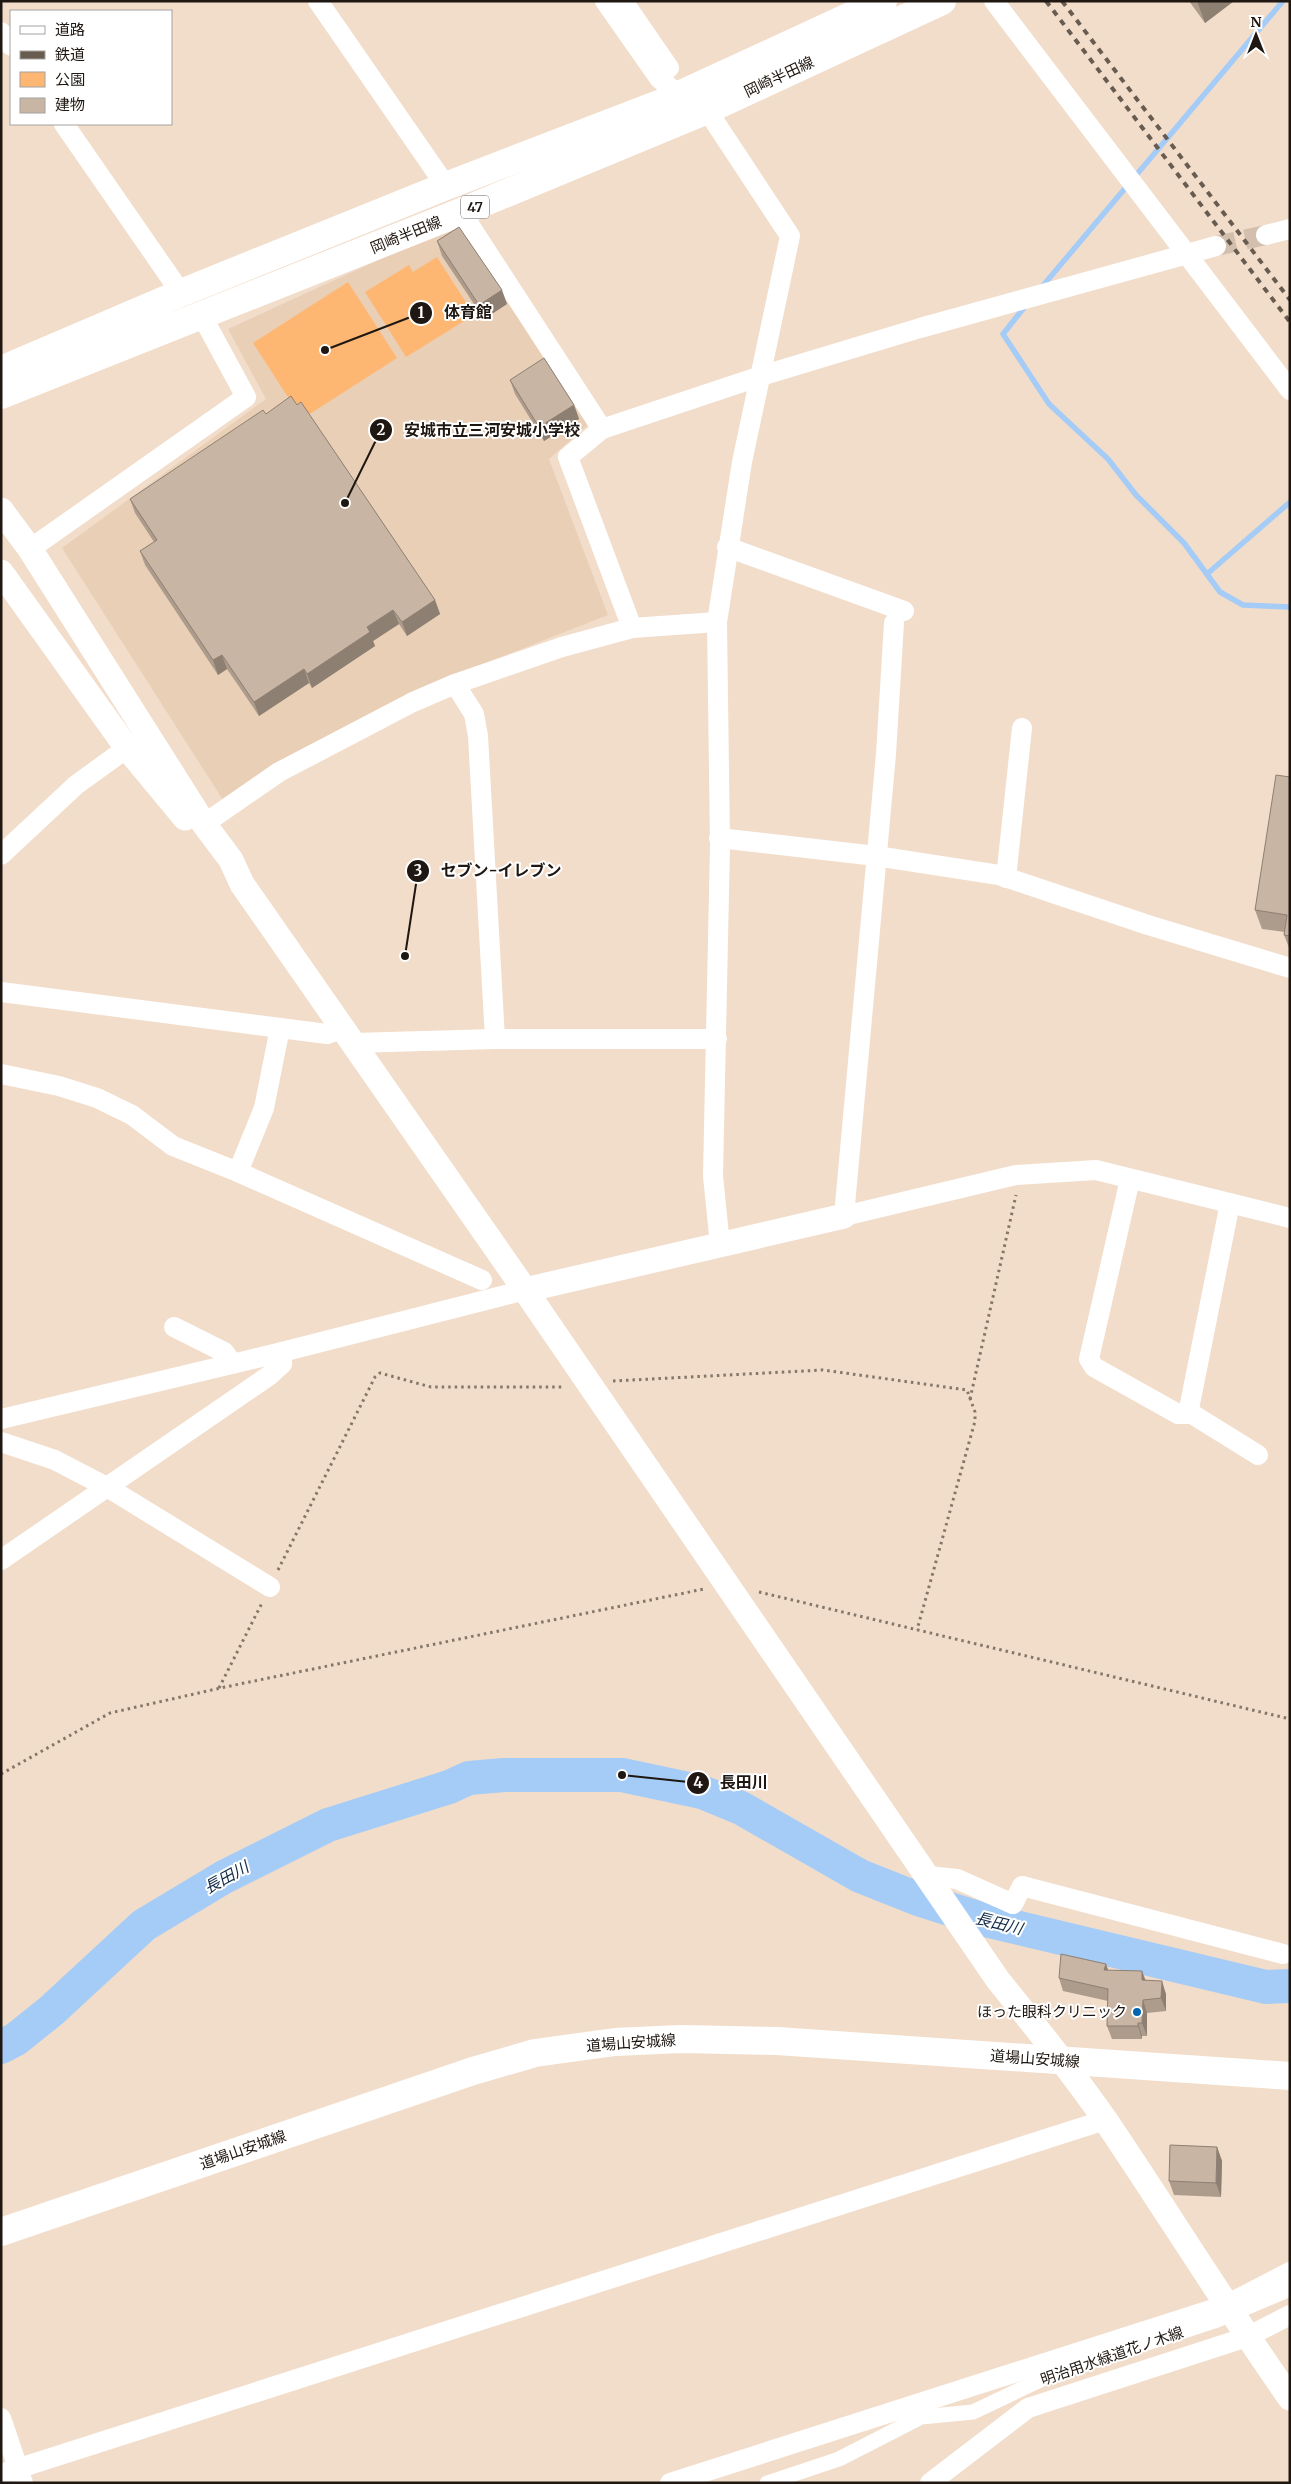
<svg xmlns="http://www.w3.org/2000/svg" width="1291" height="2484" viewBox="0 0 1291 2484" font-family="Merriweather,'Noto Sans JP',serif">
	<rect width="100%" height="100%" fill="#f2ddca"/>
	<path fill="#eacfb7" d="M455,225L590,423L549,459L608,615L447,678L223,800L62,548L266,399L228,329Z"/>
	<g fill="#feb773">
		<path d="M437,257L474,315L406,357L365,292L409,265L413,272Z"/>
		<path d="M348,282L397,358L302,419L253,343Z"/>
	</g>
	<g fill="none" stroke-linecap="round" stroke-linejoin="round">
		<g stroke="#a5ccf7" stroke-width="5.5">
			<path d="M1041,288L1283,1"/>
			<path d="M1027,304L1003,334L1049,404L1108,459L1136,495L1184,543L1220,592L1243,605L1290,607"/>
			<path d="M1207,574L1290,502"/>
		</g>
		<path stroke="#a5ccf7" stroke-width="34" d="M1,2047L16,2039L51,2011L144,1925L224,1877L328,1825L449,1787L469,1778L504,1775H622L702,1792L741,1808L860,1876L918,1899L981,1919L1266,1987L1290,1986"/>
		<path stroke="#d2bfae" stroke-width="20" stroke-dasharray="20 10" stroke-linecap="butt" d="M1216,246L1266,235"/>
		<g stroke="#847669" stroke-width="3" stroke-dasharray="2.5 4" stroke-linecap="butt">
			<path d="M613,1381L823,1370L967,1390L975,1412V1421L917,1630"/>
			<path d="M970,1399L1016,1195"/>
			<path d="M278,1570L375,1377L380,1373L431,1387H565"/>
			<path d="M759,1592L1290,1719"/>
			<path d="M219,1688L262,1603"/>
			<path d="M1,1774L110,1713L225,1687L704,1589"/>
		</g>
		<path stroke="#fff" stroke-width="15" d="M767,2483L839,2459L921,2417L973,2412L1055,2373L1217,2320L1290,2289"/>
		<g stroke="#fff" stroke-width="20">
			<path d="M318,1L446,186"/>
			<path d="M605,1L659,78L678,95"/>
			<path d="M623,1L669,68"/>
			<path d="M994,1L1290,390"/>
			<path d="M1,32L11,46"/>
			<path d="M707,110L790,236L742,462L717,622L720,845L713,1176L720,1245"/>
			<path d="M64,124L181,293"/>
			<path d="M461,212L602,429L761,376L920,328L1216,246"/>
			<path d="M1266,235L1290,229"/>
			<path d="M602,429L568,457L632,628L717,622"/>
			<path d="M727,547L904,611"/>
			<path d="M30,549L246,397L202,316"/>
			<path d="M894,623L886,754L844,1216L1016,1175L1096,1170L1290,1218"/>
			<path d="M455,684L474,714L478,736L495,1039"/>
			<path d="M204,824L279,772L413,702L455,684L562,647L632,628"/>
			<path d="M719,838L876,856L999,875L1148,925L1290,968"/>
			<path d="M1,855L76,785L127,748"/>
			<path d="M1006,878L1022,728"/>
			<path d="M1,992L327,1034L342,1029"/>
			<path d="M353,1043L495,1039H717"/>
			<path d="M1,1074L59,1086L97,1098L132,1115L173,1146L238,1172L482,1280"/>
			<path d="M238,1172L264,1108L280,1028"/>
			<path d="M1130,1179L1089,1359L1094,1367L1178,1414H1192L1258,1455"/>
			<path d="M174,1327L224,1352L232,1363"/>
			<path d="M1188,1414L1230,1203"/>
			<path d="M1,1419L282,1352L525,1290"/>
			<path d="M1,1442L55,1460L107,1487L270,1587"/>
			<path d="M1,1560L270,1375L282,1364V1352"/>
			<path d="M928,1876L957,1879L1013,1904L1022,1886L1283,1954"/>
			<path d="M1,2418L23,2483"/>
			<path d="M1,2474L1105,2120"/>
			<path d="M670,2483L1226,2305L1290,2272"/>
			<path d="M930,2483L1028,2408L1247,2337L1290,2315"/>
		</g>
		<g stroke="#fff" stroke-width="25">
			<path d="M1,510L30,549L204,824L231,860L242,884L525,1290L998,1980C1035,2026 1072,2072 1106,2121C1168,2213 1226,2307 1290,2398"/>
			<path d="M1,572L127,748L185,818"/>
			<path d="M525,1290L844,1216"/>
		</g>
		<path stroke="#fff" stroke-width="28" d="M1,2232L473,2071L535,2053L615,2042L681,2039L777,2041L1290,2076"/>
		<g stroke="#fff" stroke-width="28">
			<path d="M1,370L181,293L446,186L664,102L883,1"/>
			<path d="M1,395L461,212L707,110L942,1"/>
		</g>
		<g stroke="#685c51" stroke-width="4" stroke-dasharray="6 6" stroke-linecap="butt">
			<path d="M1046,1L1290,322"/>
			<path d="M1062,1L1290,300"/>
		</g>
	</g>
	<g fill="#ad9c8c">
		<path d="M1189,1H1234L1205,23Z"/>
		<path d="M437,241L507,304L484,319L442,256Z"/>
		<path d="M510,380L574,405L579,419L544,441L515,394Z"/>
		<path d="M266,414L435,600L440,614L407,636L399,624L373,641L375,646L312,688L309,683L259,716L227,669L218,675L145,565L140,551L154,542L135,513L130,499Z"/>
		<path d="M1290,777V950L1284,935L1285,932L1262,929L1255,910Z"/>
		<path d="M1106,1964L1108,1970L1145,1980L1166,1994V2011L1147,2013V2036H1142V2039H1112L1107,2026L1108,2001L1063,1991L1059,1978Z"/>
		<path d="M1217,2147L1222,2161L1221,2197L1174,2195L1169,2181Z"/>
	</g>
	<g fill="#8d7f72">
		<path d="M1197,1H1234L1205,23Z"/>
		<path d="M502,290L507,304L484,319L479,305Z"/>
		<path d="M574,405L579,419L544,441L539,427Z"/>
		<path d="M435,600L440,614L407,636L402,622Z"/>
		<path d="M393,610L399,624L373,641L375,646L312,688L307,674L367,627Z"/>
		<path d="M222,655L227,669L218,675L213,660Z"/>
		<path d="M304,669L309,683L259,716L254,702Z"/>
		<path d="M1106,1964L1110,1976L1104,1970Z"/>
		<path d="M1142,1971L1147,1984L1142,1980Z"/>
		<path d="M1162,1981L1166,1994V2011L1161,1998Z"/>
		<path d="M1143,2000L1147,2013V2036L1142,2023Z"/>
		<path d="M1138,2023L1142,2036V2039L1138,2026Z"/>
		<path d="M1217,2147L1222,2161L1221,2197L1216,2183Z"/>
	</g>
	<g fill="#c9b5a3" stroke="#8d7f72">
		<path d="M459,227L502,290L479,305L437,241Z"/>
		<path d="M544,358L574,405L539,427L510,380Z"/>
		<path d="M291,396L297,405L301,402L435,600L402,622L393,610L367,627L370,632L307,674L304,669L254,702L222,655L213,660L140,551L157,540L130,499L263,410L266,414Z"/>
		<path d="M1276,775L1290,777V936L1284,935L1287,915L1255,910Z"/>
		<path d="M1061,1954L1106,1964L1104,1970L1142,1971V1980L1162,1981L1161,1998L1143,2000L1142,2023H1138V2026H1107L1108,1989L1059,1978Z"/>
		<path d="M1170,2145L1217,2147L1216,2183L1169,2181Z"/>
	</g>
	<circle fill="#0365b1" stroke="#fff" stroke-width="2" cx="1137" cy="2012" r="5"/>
	<g text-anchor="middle" stroke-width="4" stroke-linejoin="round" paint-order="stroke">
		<rect fill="#fff" stroke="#625d58" stroke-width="1" x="461" y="195.5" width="28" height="23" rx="4"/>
		<g font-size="14" font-weight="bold" fill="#1f1711">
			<text x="475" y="212">47</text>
		</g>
		<g font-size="15" fill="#1f1711" stroke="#fff">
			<text transform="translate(779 77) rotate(-25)" y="5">岡崎半田線</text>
			<text transform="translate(406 235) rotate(-22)" y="5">岡崎半田線</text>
			<text transform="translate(631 2043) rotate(-4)" y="5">道場山安城線</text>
			<text transform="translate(1035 2059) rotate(4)" y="5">道場山安城線</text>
			<text transform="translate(243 2150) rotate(-19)" y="5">道場山安城線</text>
			<text transform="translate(1112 2356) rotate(-19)" y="5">明治用水緑道花ノ木線</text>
		</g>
		<g font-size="15" fill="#1f1711" stroke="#fff" text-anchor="end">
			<text x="1127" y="2017">ほった眼科クリニック</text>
		</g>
		<g font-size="16" font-style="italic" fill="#102b47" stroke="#fff">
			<text transform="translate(226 1877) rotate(-29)" y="6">長田川</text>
			<text transform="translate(999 1923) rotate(14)" y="6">長田川</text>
		</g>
	</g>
	<path fill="none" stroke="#1f1711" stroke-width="2" d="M325 350L421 313M345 503L381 430M405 956L418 871M622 1775L698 1783"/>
	<g fill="#1f1711" stroke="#fff" stroke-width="2">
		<circle cx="325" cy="350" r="5"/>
		<circle cx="345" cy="503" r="5"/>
		<circle cx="405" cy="956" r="5"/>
		<circle cx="622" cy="1775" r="5"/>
		<circle cx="421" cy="313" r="12"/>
		<circle cx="381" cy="430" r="12"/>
		<circle cx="418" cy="871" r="12"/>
		<circle cx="698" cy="1783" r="12"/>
	</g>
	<g font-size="15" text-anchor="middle" font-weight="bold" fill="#fff">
		<text x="421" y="318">1</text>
		<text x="381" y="435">2</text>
		<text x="418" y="876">3</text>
		<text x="698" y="1788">4</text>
	</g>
	<g font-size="16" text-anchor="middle" font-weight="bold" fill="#1f1711" stroke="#fff" stroke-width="4" stroke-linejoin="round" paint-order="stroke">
		<text x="468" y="318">体育館</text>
		<text x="492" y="436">安城市立三河安城小学校</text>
		<text x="501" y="876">セブン-イレブン</text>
		<text x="744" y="1788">長田川</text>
	</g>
	<rect width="1291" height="2484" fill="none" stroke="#1f1711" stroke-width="5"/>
	<rect x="10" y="10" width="162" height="115" fill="#ffffff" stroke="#a5a2a0"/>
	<rect x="20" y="26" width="25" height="8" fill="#ffffff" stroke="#a5a2a0"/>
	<text x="55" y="35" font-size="15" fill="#1f1711">道路</text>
	<rect x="20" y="51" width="25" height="8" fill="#685c51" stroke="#a5a2a0"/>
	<text x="55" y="60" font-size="15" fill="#1f1711">鉄道</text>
	<rect x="20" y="72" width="25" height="15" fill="#feb773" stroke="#a5a2a0"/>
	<text x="55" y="85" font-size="15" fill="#1f1711">公園</text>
	<rect x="20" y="98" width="25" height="15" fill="#c9b5a3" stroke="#a5a2a0"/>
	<text x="55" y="110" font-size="15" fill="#1f1711">建物</text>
	<g transform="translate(1256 35)" stroke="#ffffff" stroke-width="4" paint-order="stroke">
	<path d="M0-4L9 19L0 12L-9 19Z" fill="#1f1711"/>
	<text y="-8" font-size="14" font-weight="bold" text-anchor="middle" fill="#1f1711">N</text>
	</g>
</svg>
